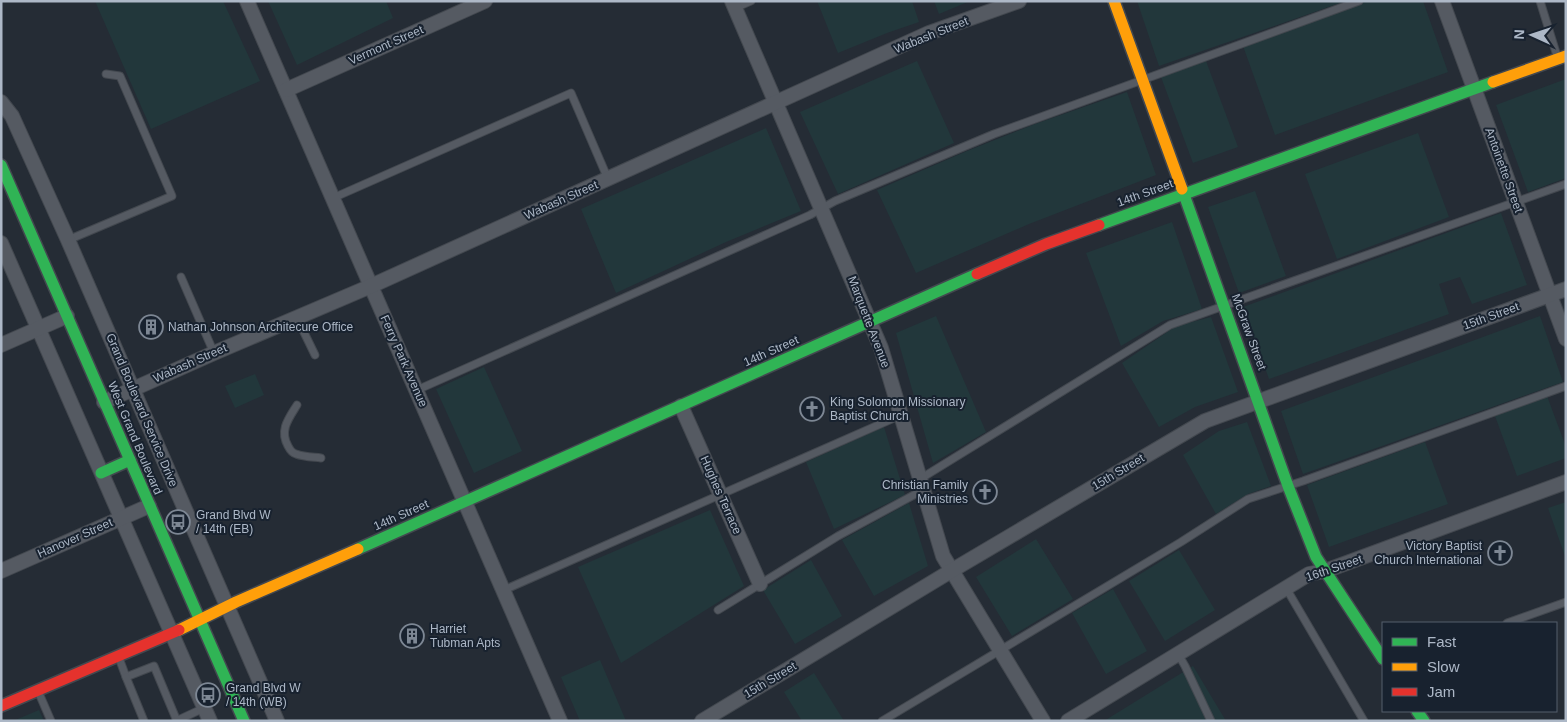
<svg xmlns="http://www.w3.org/2000/svg" width="1567" height="722" viewBox="0 0 1567 722" font-family="Arial,sans-serif">
	<rect width="100%" height="100%" fill="#252c35"/>
	<g fill="#22373b">
		<path d="M95,1H223L260,81L151,129Z"/>
		<path d="M268,1H386L393,18L297,65Z"/>
		<path d="M817,1H912L919,22L887,33L838,53Z"/>
		<path d="M934,1H970L939,14Z"/>
		<path d="M1137,1H1342L1343,2L1159,66Z"/>
		<path d="M1368,1H1423L1448,72L1275,135L1243,46Z"/>
		<path d="M917,61L954,143L838,194L800,112Z"/>
		<path d="M1206,61L1238,147L1193,163L1161,77Z"/>
		<path d="M1566,79V178L1528,192L1496,105Z"/>
		<path d="M1127,92L1156,175L1029,224L916,273L877,190L967,151L1035,124Z"/>
		<path d="M766,128L801,211L726,242L616,293L581,209Z"/>
		<path d="M1418,133L1449,217L1337,259L1305,174Z"/>
		<path d="M1255,191L1286,276L1239,293L1208,207Z"/>
		<path d="M1501,213L1527,285L1472,304L1460,277L1439,284L1449,314L1269,379L1243,307Z"/>
		<path d="M1172,222L1202,309L1163,321L1121,346L1086,253Z"/>
		<path d="M936,316L986,432L933,463L896,333Z"/>
		<path d="M1540,316L1563,382L1303,474L1281,411Z"/>
		<path d="M1211,317L1238,392L1195,407L1159,427L1122,363L1176,326Z"/>
		<path d="M484,367L522,451L474,473L436,389Z"/>
		<path d="M255,374L264,395L235,408L225,386Z"/>
		<path d="M1547,396L1566,447V458L1517,476L1495,416Z"/>
		<path d="M1247,422L1271,486L1248,494L1216,514L1183,455L1219,431Z"/>
		<path d="M884,427L905,495L834,529L806,462Z"/>
		<path d="M1425,442L1448,504L1329,547L1307,485Z"/>
		<path d="M1566,502V559L1548,508Z"/>
		<path d="M909,503L928,566L874,596L842,540Z"/>
		<path d="M710,510L744,586L621,663L578,567Z"/>
		<path d="M1036,539L1073,599L1012,636L976,577Z"/>
		<path d="M1179,550L1215,610L1165,641L1129,581Z"/>
		<path d="M811,560L842,616L795,644L763,590Z"/>
		<path d="M1113,589L1147,651L1106,674L1072,613Z"/>
		<path d="M600,660L626,721H580L561,677Z"/>
		<path d="M1193,666L1226,721H1104Z"/>
		<path d="M814,673L844,721H802L784,692Z"/>
		<path d="M39,710L44,721H13Z"/>
	</g>
	<g fill="none" stroke-linecap="round" stroke-linejoin="round">
		<g stroke="#43484f" stroke-width="9">
			<g id="lane">
				<path d="M1540,1L1558,59"/>
				<path d="M735,8L751,1"/>
				<path d="M333,198L571,93L608,179"/>
				<path d="M68,240L172,196L120,76L106,74"/>
				<path d="M181,277L214,353"/>
				<path d="M297,318L315,355"/>
				<path d="M417,390L810,215L835,201L994,134L1359,1"/>
				<path d="M297,405C289,418 279,430 288,446C290,450 292,453 296,454C304,457 313,457 321,458"/>
				<path d="M920,479L1170,325L1566,184"/>
				<path d="M1286,588L1364,721"/>
				<path d="M504,590L901,415"/>
				<path d="M718,610L838,536L923,490"/>
				<path d="M1507,623L1566,602"/>
				<path d="M1178,654L1185,666L1211,721"/>
				<path d="M119,658L126,677L154,666L177,721"/>
				<path d="M126,677L144,721"/>
				<path d="M38,691L51,721"/>
				<path d="M176,721L204,708"/>
				<path d="M882,721L1181,542L1248,499L1303,481L1566,386"/>
			</g>
		</g>
		<g stroke="#43484f" stroke-width="16">
			<g id="street">
				<path d="M247,1L560,721"/>
				<path d="M732,1L881,348L943,556L1043,721"/>
				<path d="M1442,1L1566,339"/>
				<path d="M286,90L485,1"/>
				<path d="M1,102L12,116L68,240L277,721"/>
				<path d="M1,243L210,721"/>
				<path d="M1,345L67,316"/>
				<path d="M104,402L214,353L371,286L929,33L1019,1"/>
				<path d="M681,406L760,584"/>
				<path d="M1,571L149,506"/>
				<path d="M702,721L951,571L1205,421L1566,289"/>
				<path d="M1068,721L1309,574L1325,571L1566,482"/>
			</g>
		</g>
		<g stroke="#43484f" stroke-width="14">
			<g id="fast">
				<path d="M1,165L244,721"/>
				<path d="M1182,189L1288,486L1316,557L1383,659"/>
				<path d="M1099,225L1493,82"/>
				<path d="M101,473L130,460"/>
				<path d="M358,549L977,274"/>
				<path d="M1417,711L1424,721"/>
			</g>
		</g>
		<g stroke="#43484f" stroke-width="14">
			<g id="slow">
				<path d="M1114,1L1182,189"/>
				<path d="M1493,82L1566,56"/>
				<path d="M179,630L236,602L358,549"/>
			</g>
		</g>
		<g stroke="#43484f" stroke-width="14">
			<g id="jam">
				<path d="M977,274L1046,244L1099,225"/>
				<path d="M1,706L179,630"/>
			</g>
		</g>
		<use href="#lane" stroke="#555a62" stroke-width="7"/>
		<use href="#street" stroke="#555a62" stroke-width="14"/>
		<use href="#fast" stroke="#30b455" stroke-width="11"/>
		<use href="#slow" stroke="#ff9f0a" stroke-width="11"/>
		<use href="#jam" stroke="#e5322d" stroke-width="11"/>
	</g>
	<defs>
		<g id="building-ring" transform="scale(1.25)"><circle r="9.5" fill="#18222f" stroke="#7d8794" stroke-width="1.5"/><path d="M-4-6H4V6H1V3H-1V6H-4ZM-2.5-4.3h1.7v1.8h-1.7ZM.8-4.3h1.7v1.8H.8ZM-2.5-1h1.7V.8h-1.7ZM.8-1h1.7V.8H.8Z" fill="#7d8794"/></g>
		<g id="church-ring" transform="scale(1.25)"><circle r="9.5" fill="#18222f" stroke="#7d8794" stroke-width="1.5"/><path d="M-1.2-6h2.4v3.5h3.3v2.4h-3.3V6h-2.4V-.1h-3.3v-2.4h3.3Z" fill="#7d8794"/></g>
		<g id="bus-ring" transform="scale(1.25)"><circle r="9.5" fill="#18222f" stroke="#7d8794" stroke-width="1.5"/><path d="M-5-6H5V4H4V6H2V4H-2V6H-4V4H-5ZM-3.5-4V0h7V-4ZM-3.5 1.2v1.5H-2V1.2ZM2 1.2v1.5H3.5V1.2Z" fill="#7d8794"/></g>
	</defs>
	<g fill-rule="evenodd">
		<use href="#building-ring" x="151" y="327"/>
		<use href="#church-ring" x="812" y="409"/>
		<use href="#church-ring" x="985" y="492"/>
		<use href="#bus-ring" x="178" y="522"/>
		<use href="#church-ring" x="1500" y="553"/>
		<use href="#building-ring" x="412" y="636"/>
		<use href="#bus-ring" x="208" y="695"/>
	</g>
	<g text-anchor="middle" stroke-width="4" stroke-linejoin="round" paint-order="stroke">
		<g font-size="12" fill="#adb8c7" stroke="#18222f">
			<text transform="translate(931 35) rotate(-22)" y="4">Wabash Street</text>
			<text transform="translate(386 45) rotate(-24)" y="4">Vermont Street</text>
			<text transform="translate(1504 170) rotate(70)" y="4">Antoinette Street</text>
			<text transform="translate(1145 193) rotate(-20)" y="4">14th Street</text>
			<text transform="translate(561 200) rotate(-24)" y="4">Wabash Street</text>
			<text transform="translate(1491 316) rotate(-20)" y="4">15th Street</text>
			<text transform="translate(869 322) rotate(69)" y="4">Marquette Avenue</text>
			<text transform="translate(1249 332) rotate(70)" y="4">McGraw Street</text>
			<text transform="translate(771 351) rotate(-24)" y="4">14th Street</text>
			<text transform="translate(404 361) rotate(66)" y="4">Ferry Park Avenue</text>
			<text transform="translate(190 363) rotate(-24)" y="4">Wabash Street</text>
			<text transform="translate(142 410) rotate(67)" y="4">Grand Boulevard Service Drive</text>
			<text transform="translate(135 438) rotate(67)" y="4">West Grand Boulevard</text>
			<text transform="translate(1118 472) rotate(-31)" y="4">15th Street</text>
			<text transform="translate(721 495) rotate(66)" y="4">Hughes Terrace</text>
			<text transform="translate(401 515) rotate(-24)" y="4">14th Street</text>
			<text transform="translate(75 538) rotate(-24)" y="4">Hanover Street</text>
			<text transform="translate(1334 568) rotate(-19)" y="4">16th Street</text>
			<text transform="translate(770 680) rotate(-31)" y="4">15th Street</text>
		</g>
		<g font-size="12" fill="#adb8c7" stroke="#18222f" text-anchor="start">
			<text x="168" y="331">Nathan Johnson Architecure Office</text>
			<text x="830" y="406">King Solomon Missionary<tspan x="830" dy="14">Baptist Church</tspan></text>
			<text x="968" y="489" text-anchor="end">Christian Family<tspan x="968" dy="14">Ministries</tspan></text>
			<text x="196" y="519">Grand Blvd W<tspan x="196" dy="14">/ 14th (EB)</tspan></text>
			<text x="1482" y="550" text-anchor="end">Victory Baptist<tspan x="1482" dy="14">Church International</tspan></text>
			<text x="430" y="633">Harriet<tspan x="430" dy="14">Tubman Apts</tspan></text>
			<text x="226" y="692">Grand Blvd W<tspan x="226" dy="14">/ 14th (WB)</tspan></text>
		</g>
	</g>
	<rect width="1567" height="722" fill="none" stroke="#adb8c7" stroke-width="5"/>
	<rect x="1382" y="622" width="175" height="90" fill="#18222f" stroke="#545e6c"/>
	<rect x="1392" y="638" width="25" height="8" fill="#30b455" stroke="#545e6c"/>
	<text x="1427" y="647" font-size="15" fill="#adb8c7">Fast</text>
	<rect x="1392" y="663" width="25" height="8" fill="#ff9f0a" stroke="#545e6c"/>
	<text x="1427" y="672" font-size="15" fill="#adb8c7">Slow</text>
	<rect x="1392" y="688" width="25" height="8" fill="#e5322d" stroke="#545e6c"/>
	<text x="1427" y="697" font-size="15" fill="#adb8c7">Jam</text>
	<g transform="translate(1532 35) rotate(273)" stroke="#18222f" stroke-width="4" paint-order="stroke">
	<path d="M0-4L9 19L0 12L-9 19Z" fill="#adb8c7"/>
	<text y="-8" font-size="14" font-weight="bold" text-anchor="middle" fill="#adb8c7">N</text>
	</g>
</svg>
